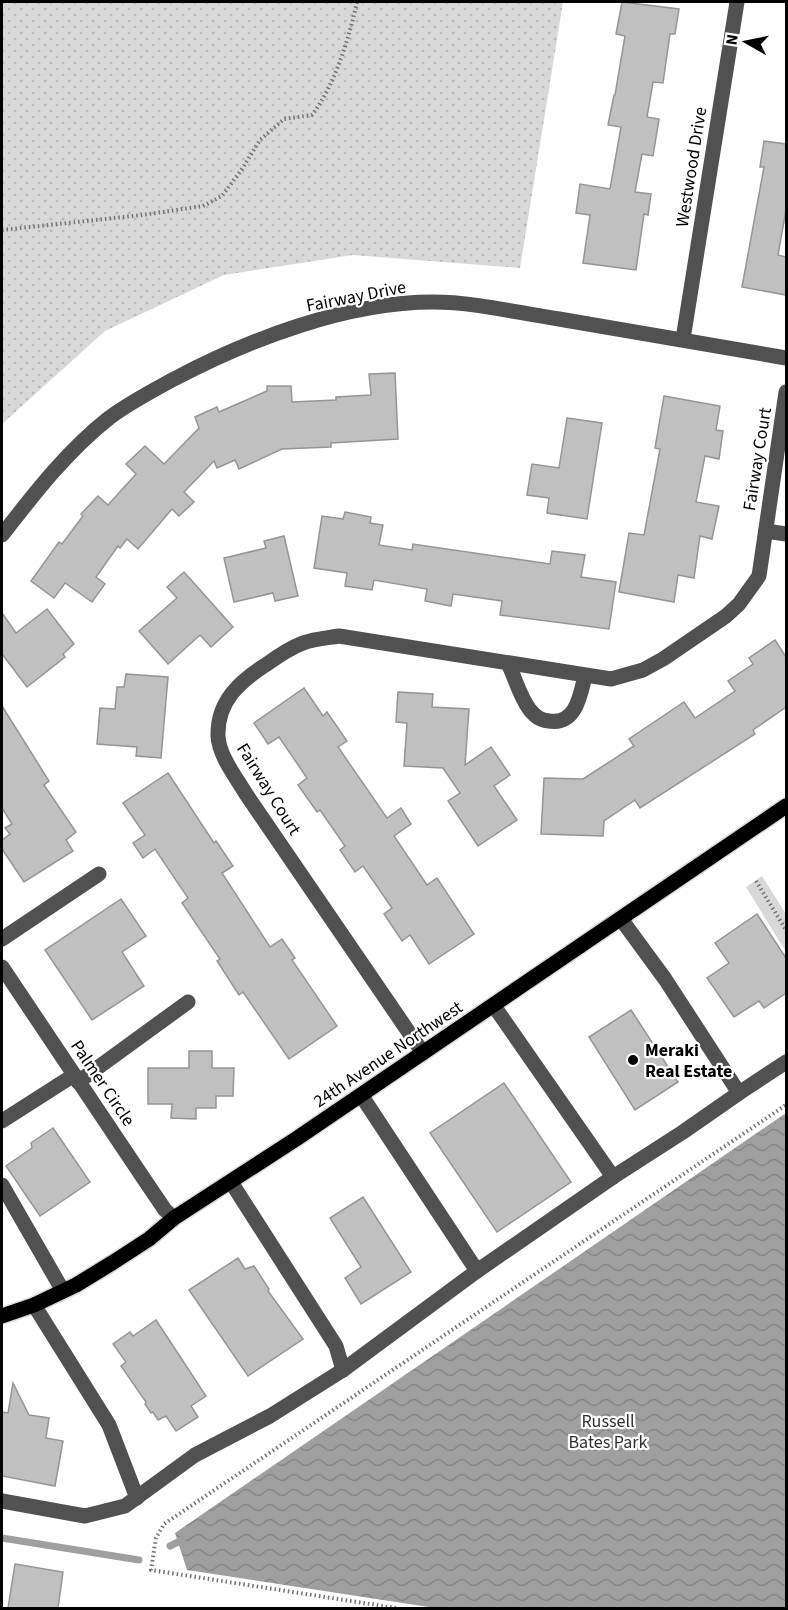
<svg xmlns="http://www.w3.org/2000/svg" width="788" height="1610" viewBox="0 0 788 1610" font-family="'Source Sans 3',sans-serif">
	<defs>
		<pattern id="grass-dots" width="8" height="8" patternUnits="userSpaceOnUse" patternTransform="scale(1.5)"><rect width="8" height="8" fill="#d8d8d8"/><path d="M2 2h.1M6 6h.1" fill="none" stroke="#b8b8b8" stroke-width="1.8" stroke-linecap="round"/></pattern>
		<pattern id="water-waves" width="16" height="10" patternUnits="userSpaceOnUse" patternTransform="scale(1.5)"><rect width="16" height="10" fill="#9f9f9f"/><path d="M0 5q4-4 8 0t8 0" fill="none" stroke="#878787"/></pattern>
	</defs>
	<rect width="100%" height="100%" fill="#fff"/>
	<path fill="url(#grass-dots)" d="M2,2H563L520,268L353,255L224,275L105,331L2,424Z"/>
	<path fill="#d8d8d8" d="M762,876L786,914V952L746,887Z"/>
	<path fill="url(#water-waves)" d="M786,1113V1608H435L187,1570L175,1533Z"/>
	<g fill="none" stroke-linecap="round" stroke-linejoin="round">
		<g stroke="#9f9f9f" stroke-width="7">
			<path d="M2,1538L139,1560"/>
			<path d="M170,1546L182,1540"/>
		</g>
	</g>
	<g fill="#c0c0c0" stroke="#959595" stroke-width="1.5">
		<path d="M622,2L679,9L675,34H670L663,83L653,82L647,117L659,119L653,156L642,154L635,192L651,194L648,215L644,214L636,270L583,263L590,215L576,213L580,184L610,189L621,127L608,125L614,95H615L625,36L616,34Z"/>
		<path d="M764,141L786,144V210L778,255L786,257V295L742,287L764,167H760Z"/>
		<path d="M395,373L398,439L331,443V447L282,449L239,469L235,460L217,468L214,461L184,492L194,502L179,516L172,509L138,549L127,539L120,548L118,546L96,577L105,584L92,602L65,583L54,598L31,581L59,542L62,544L83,516L81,514L98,496L108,505L136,474L126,464L145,446L164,464L199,428L195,417L217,407L219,412L267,391V386H291L292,402L336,400V397L371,395L369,374Z"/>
		<path d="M664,396L720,406L716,430L723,431L719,459L705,456L696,502L719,506L712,539L700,536L694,578L678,575L674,602L619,592L629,533L644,535L660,449L655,448Z"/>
		<path d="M567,418L602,423L587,519L547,513L549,498L527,495L532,464L559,468Z"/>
		<path d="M345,512L371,517L370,523L383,525L379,545L412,550L413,544L550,564L552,551L585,555L581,577L616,582L609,629L500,615L502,601L453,594L451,606L425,601L427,589L374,580L372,590L345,586L347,573L314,568L322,516L343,519Z"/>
		<path d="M284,536L298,596L275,601L273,593L234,602L224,558L266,548L264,541Z"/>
		<path d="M184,572L233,627L211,647L200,635L168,664L139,631L177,598L167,587Z"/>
		<path d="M47,609L74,644L63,654L65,657L27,687L2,654V613L16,633Z"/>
		<path d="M775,640L786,657V707L753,730L755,734L640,808L635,800L604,821L603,836L541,834L544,778L583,779L634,746L629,739L684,702L695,718L735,691L728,681L753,664L749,658Z"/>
		<path d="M126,674L168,677L161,758L136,756L137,747L97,744L100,708L115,709L117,687H124Z"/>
		<path d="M304,688L323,716L327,712L347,741L338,747L387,818L401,808L411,824L394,836L427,885L437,878L474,934L429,964L410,935L402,941L384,914L392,908L363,866L355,872L340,850L345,846L320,810L317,812L298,785L307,778L279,737L268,744L254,723Z"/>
		<path d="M398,692L433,694L432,707L469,709L465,765L491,747L510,775L494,786L517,820L478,846L448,801L460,793L443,768L404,766L407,723L396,722Z"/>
		<path d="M2,706L49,781L44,785L76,832L66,840L73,851L24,882L2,849V840L10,834L5,828L12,824L2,808Z"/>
		<path d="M168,773L214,843L216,841L233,866L222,873L270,947L282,939L295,958L292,960L337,1026L289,1059L243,992L239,995L217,961L220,959L182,903L188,898L155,849L143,858L133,843L145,835L123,803Z"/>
		<path d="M121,899L146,936L122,952L144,986L92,1020L45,950Z"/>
		<path d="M757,914L786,958V993L764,1008L759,1001L734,1017L707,978L729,963L715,943Z"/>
		<path d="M631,1010L678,1082L635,1110L589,1037Z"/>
		<path d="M189,1051H212V1068H234L233,1096H216V1108H196V1119L171,1118L172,1104H148V1068H189Z"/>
		<path d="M504,1083L571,1182L497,1232L430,1133Z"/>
		<path d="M53,1128L90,1182L40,1216L6,1166L32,1148L31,1143Z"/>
		<path d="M363,1197L411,1272L361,1304L345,1278L361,1267L330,1218Z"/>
		<path d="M238,1258L245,1269L254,1266L269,1289L268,1291L303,1339L248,1376L189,1290Z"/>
		<path d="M156,1320L206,1396L191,1406L198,1417L176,1431L166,1416L158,1420L153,1412L151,1413L145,1404L146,1402L121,1366L126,1362L113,1344L130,1332L133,1336Z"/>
		<path d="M13,1383L29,1415L49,1418L46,1438L63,1441L55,1486L2,1476V1412L8,1413Z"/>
		<path d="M15,1564L63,1572L58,1608H8Z"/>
	</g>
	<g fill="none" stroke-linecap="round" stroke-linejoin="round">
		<g stroke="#dbdbdb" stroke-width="18">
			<path id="major" d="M2,1316L34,1305L76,1285L112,1263L149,1239L174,1218L296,1139L786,806"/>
		</g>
		<g stroke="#737373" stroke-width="4" stroke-dasharray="1.5 3" stroke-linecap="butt">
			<path d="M2,230L142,215L203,206L222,196L242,169L260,140L284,119L312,115C335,85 349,38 357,2"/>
			<path d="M756,881L786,930"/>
			<path d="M396,1608L151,1570L156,1538L164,1524L786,1105"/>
		</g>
		<g stroke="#515151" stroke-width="15">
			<path d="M683,339L737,2"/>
			<path d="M766,531L786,534"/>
			<path d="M2,535C34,494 67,451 109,418C129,403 152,391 174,379C250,339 347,302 433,302C475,302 518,313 559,319C635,332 711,345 786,358"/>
			<path d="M508,663C515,678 520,697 530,710C536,717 540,720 549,721C576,725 580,696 585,676"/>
			<path d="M621,919L665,979L739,1093L786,1062"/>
			<path d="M2,939L99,874"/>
			<path d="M2,967L146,1182L165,1210L174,1218"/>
			<path d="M494,1006L613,1177"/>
			<path d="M423,1053L246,794C236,777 219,756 218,736C217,701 240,681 267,664C278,656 290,648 303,643C314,639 327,638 339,636L611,679L643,670L663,659L726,616L739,604L759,576L786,392"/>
			<path d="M78,1082L188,1002"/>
			<path d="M361,1095L477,1271L613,1177L683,1132L739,1093"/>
			<path d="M2,1121L74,1075"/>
			<path d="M231,1182L336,1346L343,1370"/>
			<path d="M2,1185L63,1291"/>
			<path d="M34,1305L109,1425L137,1498"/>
			<path d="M2,1501L85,1516L125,1506L195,1455L270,1416L343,1370L477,1271"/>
		</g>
		<use href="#major" stroke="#000" stroke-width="15"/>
	</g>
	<circle fill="#000" stroke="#fff" stroke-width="2" cx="633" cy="1060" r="6"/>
	<g text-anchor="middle" stroke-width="4.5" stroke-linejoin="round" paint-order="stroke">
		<g font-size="18" fill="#000" stroke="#fff">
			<text transform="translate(691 167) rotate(-81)" y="6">Westwood Drive</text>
			<text transform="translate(356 296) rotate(-11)" y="6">Fairway Drive</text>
			<text transform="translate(757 459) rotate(-81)" y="6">Fairway Court</text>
			<text transform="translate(269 789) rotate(58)" y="6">Fairway Court</text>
			<text transform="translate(388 1054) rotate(-34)" y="6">24th Avenue Northwest</text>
			<text transform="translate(103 1083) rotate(56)" y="6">Palmer Circle</text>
		</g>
		<g font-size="18" font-weight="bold" fill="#000" stroke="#fff" text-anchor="start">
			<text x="645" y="1056">Meraki<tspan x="645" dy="21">Real Estate</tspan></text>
		</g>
		<g font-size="18" fill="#2f2f2f" stroke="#fff">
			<text x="608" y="1427">Russell<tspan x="608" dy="21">Bates Park</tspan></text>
		</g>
	</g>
	<rect width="788" height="1610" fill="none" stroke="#000000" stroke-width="6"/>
	<g transform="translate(746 42) rotate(279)" stroke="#ffffff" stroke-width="4.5" paint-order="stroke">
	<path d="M0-4.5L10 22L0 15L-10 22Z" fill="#000000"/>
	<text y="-9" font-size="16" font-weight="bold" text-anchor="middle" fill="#000000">N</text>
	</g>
</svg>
